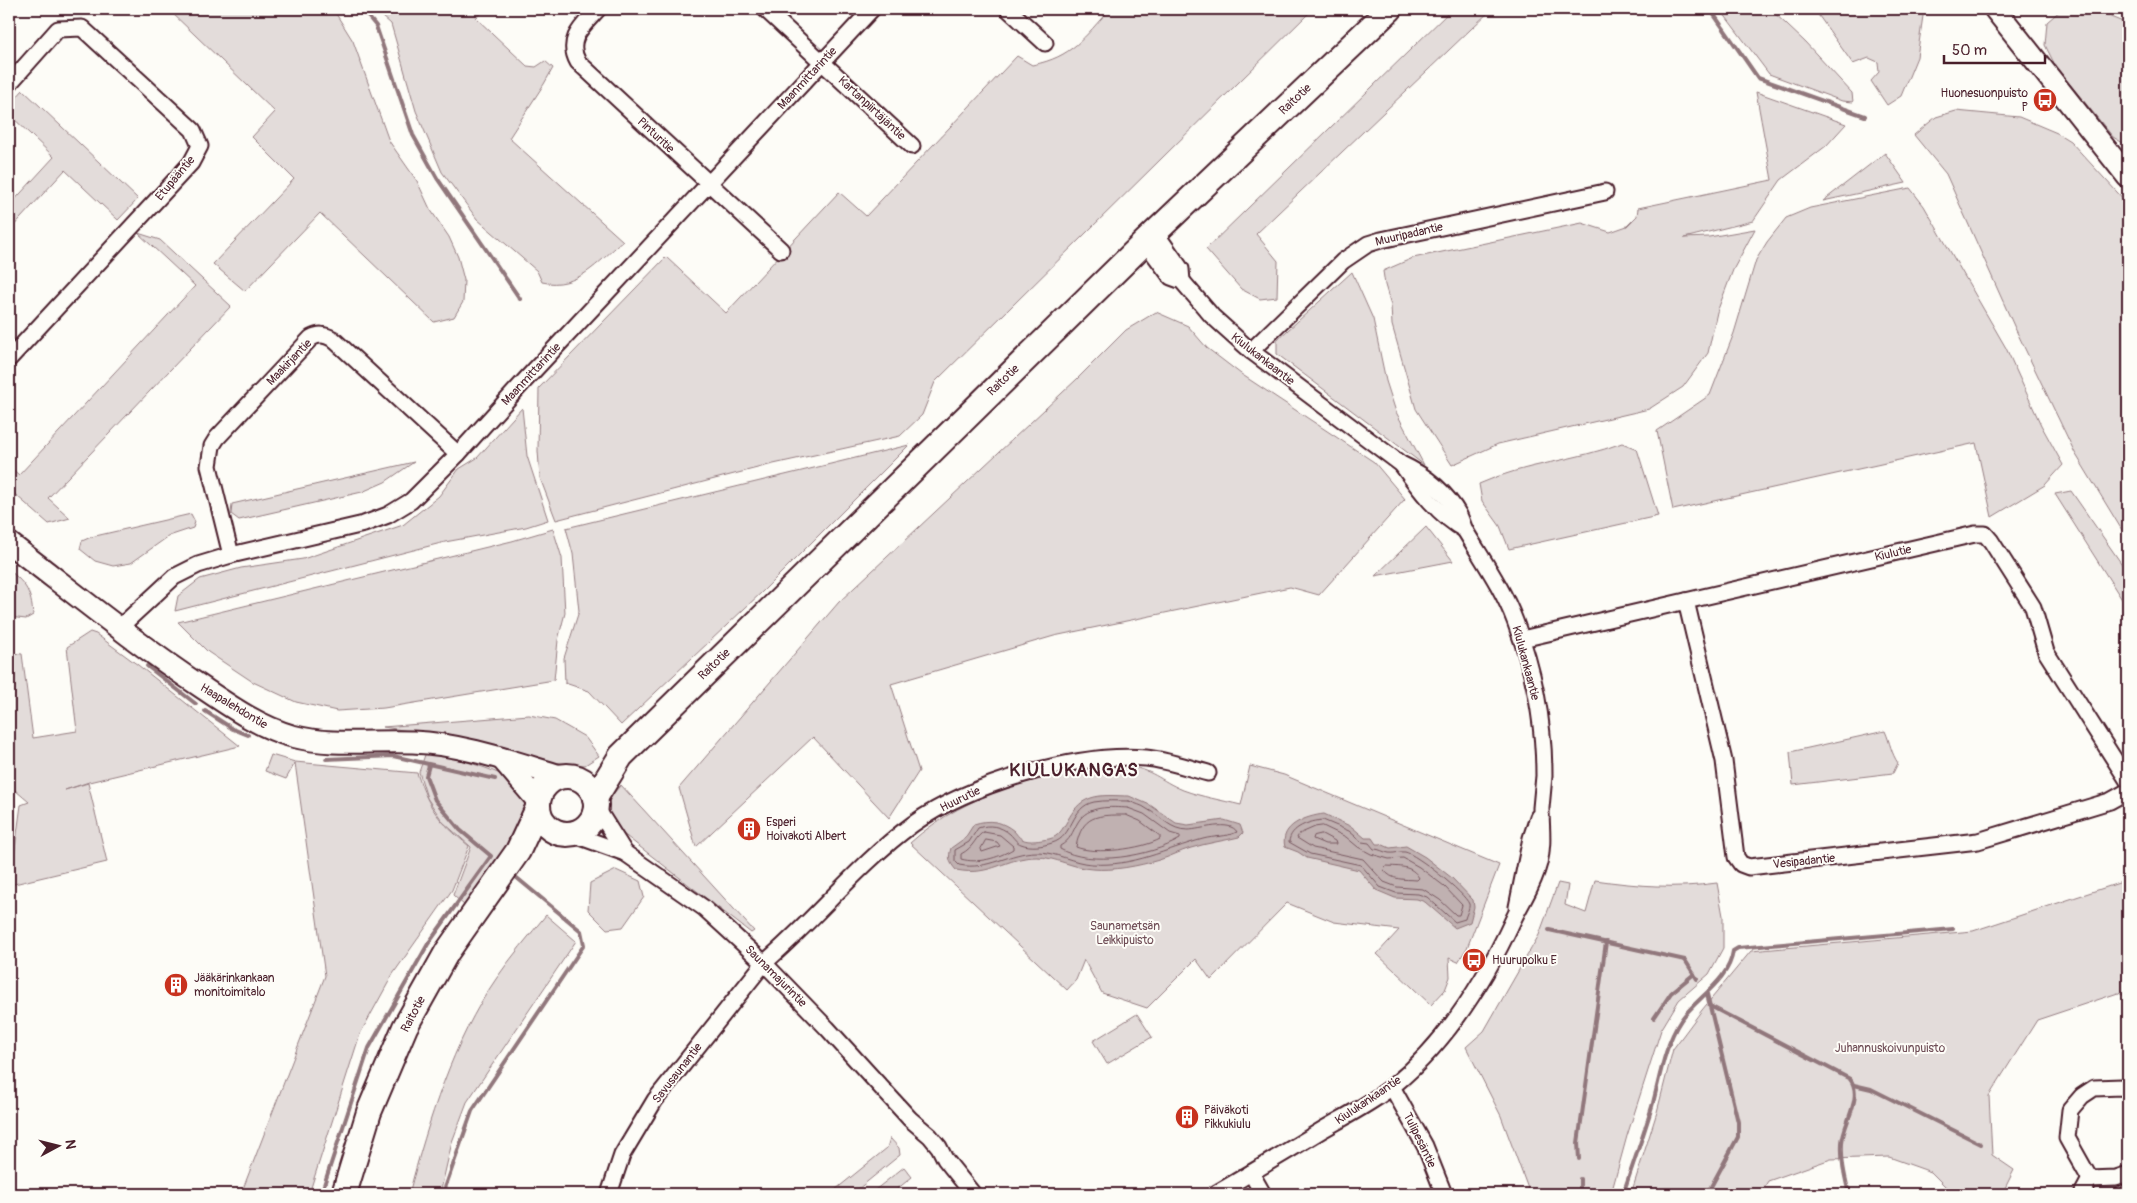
<svg xmlns="http://www.w3.org/2000/svg" width="2137" height="1203" viewBox="0 0 2137 1203" font-family="Pangolin,sans-serif">
	<rect width="100%" height="100%" fill="#fdfcf7"/>
	<filter id="ink" filterUnits="userSpaceOnUse"><feTurbulence type="fractalNoise" baseFrequency=".02" numOctaves="2"/><feDisplacementMap in="SourceGraphic" scale="10" xChannelSelector="R" yChannelSelector="G"/><feConvolveMatrix kernelMatrix="1 2 1 2 8 2 1 2 1" color-interpolation-filters="sRGB"/></filter>
	<g filter="url(#ink)">
		<g fill="#e3dcda" stroke="#967e82">
			<path d="M168,9H333L353,41L389,141L417,181L430,209L449,237L458,257L464,280L463,302L454,317L434,322L320,213L245,291L213,264L294,179L252,137L275,112Z"/>
			<path d="M374,9H484L476,18L527,66L536,67L545,61L553,68L544,84L509,138L623,241C598,262 577,290 542,282L537,271L477,219L442,172L416,111L391,24Z"/>
			<path d="M1110,9H1313L935,382L922,415L900,436L769,465L556,520L540,478L538,451L539,388L666,257L726,313L839,192L866,216L1017,56L1032,65C1073,57 1084,37 1110,9Z"/>
			<path d="M1452,9H1492L1256,234L1278,261L1277,297L1260,299L1241,289L1206,249Z"/>
			<path d="M1720,9H1770L1805,42L1852,93L1853,102L1842,101L1769,74Z"/>
			<path d="M1814,9H1924L1917,57L1901,96L1887,105L1871,81L1879,72L1878,62L1869,58L1853,64Z"/>
			<path d="M2062,9H2111L2108,16L2128,24V146L2113,137L2056,67L2045,45L2047,22Z"/>
			<path d="M23,90L138,199L118,220L65,170L9,231V206L54,157L9,114V106Z"/>
			<path d="M1756,92L1846,124L1826,146L1781,180L1753,221L1684,238L1709,237L1755,229L1733,270L1717,312L1708,353L1683,387L1649,409L1498,444L1452,465L1416,409L1392,325L1391,305L1385,285L1383,271L1413,258L1582,223L1610,232L1627,226L1637,216L1638,208L1772,180Z"/>
			<path d="M1956,111L2019,117L2057,133L2070,141L2128,204V540L2075,453L2014,326L1946,174L1914,135L1936,117Z"/>
			<path d="M1885,153L1906,183L1823,201Z"/>
			<path d="M1910,188L1924,206L2006,348L2041,425L2063,465L2045,485L1992,517L1976,443L1673,510L1657,431L1710,395L1734,333L1756,260L1767,242L1786,218L1810,208Z"/>
			<path d="M138,233L160,240L231,306L48,498L70,518L49,524L9,489V466L19,475L195,286Z"/>
			<path d="M1352,272L1373,319L1386,381L1396,412L1424,465L1277,354V340Z"/>
			<path d="M1156,312L1188,326L1207,348L1241,374L1374,462L1405,499L1319,595L1290,587L1054,636L891,684L919,771L889,818L813,737L696,847L679,788L839,602L1077,379L1126,330Z"/>
			<path d="M522,408L527,456L548,520L526,527L445,542L175,611L178,596L200,579L241,568L303,559L403,525L439,496L459,469L477,458Z"/>
			<path d="M1622,443L1637,449L1658,516L1509,549L1500,526L1482,501L1479,484C1525,463 1576,461 1622,443Z"/>
			<path d="M909,445L762,592L621,725L589,691L565,683L564,658L579,611L573,554L566,528Z"/>
			<path d="M414,462L385,482L362,492L239,520L231,514L232,504Z"/>
			<path d="M2071,491L2128,573V609L2055,494Z"/>
			<path d="M191,514L195,522L193,528L169,536L131,563L113,566L95,561L80,549L82,541L91,537Z"/>
			<path d="M1426,527L1453,561L1375,576Z"/>
			<path d="M553,529L562,558L565,613L558,640L554,680L384,708L337,711L296,702L253,682L208,652L178,622L512,541Z"/>
			<path d="M9,570C27,585 31,592 33,615L26,619L9,617Z"/>
			<path d="M90,632L96,634L138,665L240,746L89,782L65,790L88,783L107,862L10,885L21,805L29,802L9,785V653L22,654L33,738L77,731L67,647Z"/>
			<path d="M529,715L555,720L585,737L599,756L585,765L542,762L461,739L383,727Z"/>
			<path d="M1885,731C1890,742 1891,753 1898,763L1893,773L1793,785L1790,752Z"/>
			<path d="M426,752C449,757 509,770 522,790C539,818 482,884 466,907L453,895L471,847L443,822L427,798L419,772Z"/>
			<path d="M271,755L295,762L417,773C430,811 438,820 469,846L452,890L393,974L360,1034L309,1194H241L325,976L295,763L286,779L265,771Z"/>
			<path d="M1125,766C1153,769 1159,780 1183,790C1202,797 1221,800 1241,805L1250,766L1284,775L1499,865L1467,948L1458,962L1449,958L1450,977L1445,990L1431,1005L1377,954L1399,930L1334,922L1287,903L1211,980L1196,959L1147,1008L1102,993L1084,960L1076,980L1067,990L910,843C968,790 1049,772 1125,766Z"/>
			<path d="M621,785L754,931L751,933L622,833C610,822 608,814 609,798Z"/>
			<path d="M616,870L640,881L644,897L623,927L607,929L588,910L590,883Z"/>
			<path d="M1595,880C1637,886 1675,889 1717,883L1723,916V948L1709,974L1679,1000L1661,1030L1627,1136L1611,1194H1530L1501,1116L1466,1047L1484,1031L1539,935L1558,883L1568,885L1565,905L1586,913Z"/>
			<path d="M2128,880V997L2118,993L2037,1020L1989,1096L1992,1155L2014,1170L2002,1194H1953L1931,1172L1889,1157L1831,1159L1768,1181L1760,1194H1631L1657,1112L1673,1049L1702,1010L1751,951L1973,931Z"/>
			<path d="M546,915L576,941L467,1102L452,1142L440,1194H409C428,1122 453,1041 496,979C511,957 529,936 546,915Z"/>
			<path d="M1137,1014L1152,1037L1107,1064L1093,1041Z"/>
			<path d="M890,1138L899,1148L900,1155L852,1194H830L887,1148Z"/>
			<path d="M904,1167L912,1177L891,1194H870Z"/>
		</g>
		<g fill="#c0b1b1" stroke="#91777b">
			<path d="M1129,796L1150,805L1176,823L1188,825L1224,820L1240,825L1243,833L1239,837C1223,841 1207,843 1191,848C1180,851 1170,857 1159,860C1138,866 1114,871 1092,869C1073,868 1055,857 1037,857C1005,857 992,877 956,870C949,862 948,858 951,848L965,838L974,824C989,819 1002,821 1014,831C1016,833 1019,838 1022,839C1029,843 1041,840 1049,839C1068,835 1066,806 1091,798C1102,794 1118,796 1129,796Z"/>
			<path d="M1324,814L1352,827L1365,838H1372L1376,844H1381L1390,848L1406,846L1425,857L1452,878L1473,900L1474,907L1470,922L1455,928L1425,902L1417,899L1395,898L1376,890L1359,870L1307,858L1298,852L1285,847C1279,825 1307,816 1324,814Z"/>
		</g>
		<g fill="none" stroke-linecap="round" stroke-linejoin="round">
			<g stroke="#795961" stroke-width="1">
				<path d="M1129,801C1135,804 1142,805 1147,809C1162,817 1170,830 1188,830C1200,830 1230,819 1237,832C1227,837 1214,836 1203,839C1166,849 1133,867 1092,864C1073,863 1056,852 1037,852C1009,852 988,871 959,865L955,861V850L969,842L978,828C989,824 1001,826 1010,834C1014,838 1017,843 1021,844C1031,848 1043,846 1052,843C1074,837 1070,807 1094,802C1105,800 1118,801 1129,801Z"/>
				<path d="M1128,808L1144,814L1170,833L1180,836V839C1151,856 1090,867 1060,849V846C1071,840 1072,832 1078,822C1088,805 1110,807 1128,808Z"/>
				<path d="M1126,815L1140,821L1160,836V839C1142,849 1095,855 1076,847C1082,814 1098,815 1126,815Z"/>
				<path d="M1323,820L1349,831L1362,842L1369,843L1374,849C1380,849 1383,852 1389,853C1394,854 1400,851 1405,852C1416,854 1465,893 1469,904C1470,908 1466,914 1465,919L1455,922L1427,897L1418,894L1396,893L1380,887L1361,865L1310,854L1289,842C1290,827 1310,821 1323,820Z"/>
				<path d="M1323,826L1346,837L1358,847L1371,854L1389,859L1403,858L1419,867L1444,886L1462,905L1459,915H1456L1440,900L1423,889L1397,887L1384,882L1363,859L1313,848L1297,838L1299,834L1315,827Z"/>
				<path d="M984,832L1000,835L1013,846V849C998,858 978,864 961,859V854C975,847 975,836 984,832Z"/>
				<path d="M1322,834L1335,841L1336,844H1325L1313,839L1314,836Z"/>
				<path d="M986,840L997,842L1000,846L982,852L981,849Z"/>
				<path d="M1387,866C1399,867 1412,865 1419,878L1417,880C1404,879 1392,881 1384,870Z"/>
			</g>
			<g stroke="#91777b" stroke-width="4">
				<path d="M362,9L376,26L413,135L437,178L520,299"/>
				<path d="M1710,9L1758,78L1865,116"/>
				<path d="M9,636H13"/>
				<path d="M147,666L196,704"/>
				<path d="M205,711L233,729L248,735"/>
				<path d="M326,759L393,756L495,779"/>
				<path d="M1549,930L1685,960L1697,979"/>
				<path d="M1707,994L1738,1122V1137L1707,1194"/>
				<path d="M1710,1006L1850,1079C1864,1097 1843,1123 1842,1143C1841,1162 1845,1177 1849,1194"/>
				<path d="M1654,1018L1671,993L1694,974"/>
				<path d="M1854,1085L1871,1089L1981,1144"/>
				<path d="M1579,1159L1578,1143L1606,942"/>
				<path d="M1580,1179V1194"/>
				<path d="M321,1194L369,1048L428,944L491,856L460,830L435,800L426,776L429,765"/>
				<path d="M445,1194V1188L472,1111L584,945L581,931L511,873"/>
				<path d="M1623,1194C1633,1164 1644,1134 1653,1103C1660,1076 1665,1044 1681,1020C1697,997 1729,981 1733,951L1738,948L1953,929"/>
			</g>
			<g stroke="#4a1f2b" stroke-width="19">
				<g id="street">
					<path d="M598,9C584,25 565,39 578,62L781,250"/>
					<path d="M765,9L912,146"/>
					<path d="M1008,9L1045,43"/>
					<path d="M9,84L58,29L82,28L193,130L200,146L191,163L9,359"/>
					<path d="M1155,232L1181,269L1182,281"/>
					<path d="M1145,242L1171,277L1182,281L1212,316L1251,351L1401,464C1425,475 1446,492 1459,515C1462,521 1463,527 1466,532C1484,562 1503,589 1515,621C1534,670 1544,724 1544,776C1543,787 1542,797 1541,808C1541,827 1544,844 1539,863C1534,884 1523,899 1514,918C1486,979 1446,1043 1393,1086C1372,1103 1346,1116 1322,1130C1286,1152 1251,1173 1215,1194"/>
					<path d="M1251,351L1343,261L1368,244L1381,240L1605,192"/>
					<path d="M1402,465C1419,489 1439,516 1465,530"/>
					<path d="M231,555L209,466L212,446L217,438L311,338C319,334 324,334 333,339L458,454"/>
					<path d="M1686,601L1724,761L1736,857L1741,864L1749,867L1978,841L2110,801L2128,791"/>
					<path d="M119,628L174,577L198,565L231,555L364,524L388,515L411,501L458,454L528,377L872,9"/>
					<path d="M1522,639L1975,534H1985L1991,541L2033,607L2046,652L2128,781"/>
					<path d="M596,807L625,853"/>
					<path d="M572,834L625,853L704,908L764,963L827,1028L910,1119L930,1136L939,1147L945,1159L973,1194"/>
					<path d="M1517,907L1531,838L1538,817"/>
					<path d="M1392,1087L1425,1146L1444,1194"/>
					<path d="M1251,1173L1263,1194"/>
					<path d="M2090,1179L2067,1138L2070,1110L2082,1096L2094,1088L2122,1087L2128,1090"/>
					<path d="M2090,1179L2116,1178L2128,1174"/>
					<path d="M609,1194L622,1155L655,1100L764,963C816,919 858,864 913,824C969,784 1078,752 1146,758C1167,760 1188,768 1208,773"/>
					<path d="M2082,1194L2090,1179"/>
				</g>
			</g>
			<g stroke="#4a1f2b" stroke-width="25">
				<g id="secondary">
					<path d="M1995,9L2128,177"/>
					<path d="M9,543C73,592 135,643 203,688C231,707 260,727 292,736C335,747 370,740 413,742C463,744 513,762 560,776"/>
					<path d="M502,759L537,800"/>
				</g>
			</g>
			<g stroke="#4a1f2b" stroke-width="28">
				<g id="primary">
					<circle cx="567" cy="805" r="29"/>
					<path d="M595,798L621,756L1145,242L1390,9"/>
					<path d="M344,1194L369,1112L405,1027L447,952L518,851L537,810"/>
				</g>
			</g>
			<use href="#street" stroke="#fdfcf7" stroke-width="15"/>
			<use href="#secondary" stroke="#fdfcf7" stroke-width="21"/>
			<use href="#primary" stroke="#fdfcf7" stroke-width="24"/>
		</g>
	</g>
	<defs>
		<g id="bus-disc" transform="scale(1.25)"><circle r="9.5" fill="#c8321e" stroke="#fdfcf7"/><path d="M-5-6H5V4H4V6H2V4H-2V6H-4V4H-5ZM-3.5-4V0h7V-4ZM-3.5 1.2v1.5H-2V1.2ZM2 1.2v1.5H3.5V1.2Z" fill="#fff"/></g>
		<g id="building-disc" transform="scale(1.25)"><circle r="9.5" fill="#c8321e" stroke="#fdfcf7"/><path d="M-4-6H4V6H1V3H-1V6H-4ZM-2.5-4.3h1.7v1.8h-1.7ZM.8-4.3h1.7v1.8H.8ZM-2.5-1h1.7V.8h-1.7ZM.8-1h1.7V.8H.8Z" fill="#fff"/></g>
	</defs>
	<g fill-rule="evenodd">
		<use href="#bus-disc" x="2045" y="100"/>
		<use href="#building-disc" x="749" y="829"/>
		<use href="#bus-disc" x="1474" y="960"/>
		<use href="#building-disc" x="176" y="985"/>
		<use href="#building-disc" x="1187" y="1117"/>
	</g>
	<g text-anchor="middle" stroke-width="4" stroke-linejoin="round" paint-order="stroke">
		<g font-size="12" fill="#4a1f2b" stroke="#fdfcf7">
			<text transform="translate(807 78) rotate(-47)" y="4">Maanmittarintie</text>
			<text transform="translate(1295 99) rotate(-43)" y="4">Raitotie</text>
			<text transform="translate(872 108) rotate(43)" y="4">Kartanpiirtäjäntie</text>
			<text transform="translate(656 135) rotate(43)" y="4">Pinturitie</text>
			<text transform="translate(175 178) rotate(-50)" y="4">Etupääntie</text>
			<text transform="translate(1409 234) rotate(-13)" y="4">Muuripadantie</text>
			<text transform="translate(1263 359) rotate(38)" y="4">Kiulukankaantie</text>
			<text transform="translate(289 362) rotate(-46)" y="4">Maakirjantie</text>
			<text transform="translate(531 374) rotate(-47)" y="4">Maanmittarintie</text>
			<text transform="translate(1003 380) rotate(-44)" y="4">Raitotie</text>
			<text transform="translate(1893 553) rotate(-13)" y="4">Kiulutie</text>
			<text transform="translate(1526 663) rotate(75)" y="4">Kiulukankaantie</text>
			<text transform="translate(714 664) rotate(-44)" y="4">Raitotie</text>
			<text transform="translate(234 706) rotate(31)" y="4">Haapalehdontie</text>
			<text transform="translate(960 799) rotate(-26)" y="4">Huurutie</text>
			<text transform="translate(1804 861) rotate(-6)" y="4">Vesipadantie</text>
			<text transform="translate(776 976) rotate(45)" y="4">Saunamajurintie</text>
			<text transform="translate(413 1014) rotate(-62)" y="4">Raitotie</text>
			<text transform="translate(677 1073) rotate(-52)" y="4">Savusaunantie</text>
			<text transform="translate(1368 1100) rotate(-34)" y="4">Kiulukankaantie</text>
			<text transform="translate(1420 1140) rotate(64)" y="4">Tulipesäntie</text>
		</g>
		<g font-size="12" fill="#4a1f2b" stroke="#fdfcf7" text-anchor="start">
			<text x="2028" y="97" text-anchor="end">Huonesuonpuisto<tspan x="2028" dy="14">P</tspan></text>
			<text x="766" y="826">Esperi<tspan x="766" dy="14">Hoivakoti Albert</tspan></text>
			<text x="1492" y="964">Huurupolku E</text>
			<text x="194" y="982">Jääkärinkankaan<tspan x="194" dy="14">monitoimitalo</tspan></text>
			<text x="1204" y="1114">Päiväkoti<tspan x="1204" dy="14">Pikkukiulu</tspan></text>
		</g>
		<g font-size="12" fill="#704e57" stroke="#fdfcf7">
			<text x="1125" y="930">Saunametsän<tspan x="1125" dy="14">Leikkipuisto</tspan></text>
			<text x="1890" y="1052">Juhannuskoivunpuisto</text>
		</g>
		<g font-size="18" font-weight="bold" letter-spacing="1" fill="#4a1f2b" stroke="#fdfcf7">
			<text x="1074" y="776">KIULUKANGAS</text>
		</g>
	</g>
	<rect width="2137" height="1203" fill="none" stroke="#fdfcf7" stroke-width="30"/>
	<rect x="15" y="15" width="2107" height="1173" fill="none" stroke="#4a1f2b" stroke-width="2" filter="url(#ink)"/>
	<g transform="translate(58 1146) rotate(83)" stroke="#fdfcf7" stroke-width="4" paint-order="stroke">
	<path d="M0-4L9 19L0 12L-9 19Z" fill="#4a1f2b"/>
	<text y="-8" font-size="14" font-weight="bold" text-anchor="middle" fill="#4a1f2b">N</text>
	</g>
	<path d="M1944 55v8h101v-8" fill="none" stroke="#4a1f2b" stroke-width="2.5"/>
	<text x="1952" y="55" font-size="15" fill="#4a1f2b" stroke="#fdfcf7" stroke-width="4" paint-order="stroke">50 m</text>
</svg>
